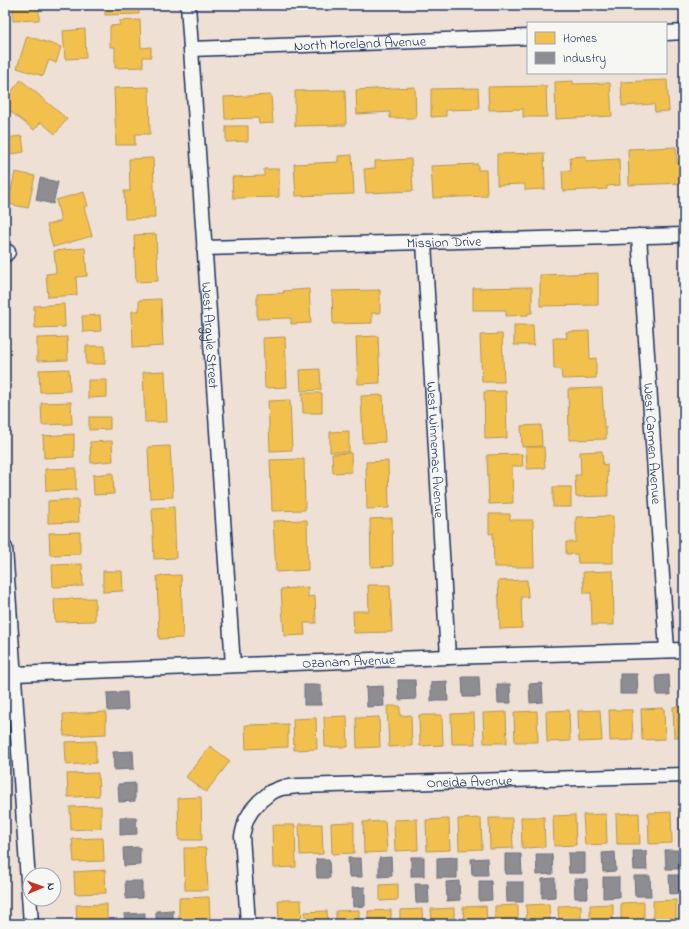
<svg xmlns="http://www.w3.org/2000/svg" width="689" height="929" viewBox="0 0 689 929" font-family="'Indie Flower',sans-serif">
	<rect width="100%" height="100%" fill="#efe0d5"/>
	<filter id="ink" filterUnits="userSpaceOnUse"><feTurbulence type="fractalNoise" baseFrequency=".025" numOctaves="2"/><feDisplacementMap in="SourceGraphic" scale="8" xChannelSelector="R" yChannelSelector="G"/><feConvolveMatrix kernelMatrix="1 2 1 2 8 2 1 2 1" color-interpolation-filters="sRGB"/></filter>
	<g filter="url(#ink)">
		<g fill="#f2c14e" stroke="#b29553">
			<path d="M13,5H39V20L13,21Z"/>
			<path d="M105,5H139V14L105,15Z"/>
			<path d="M140,20L141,48L151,47V57H143V67L115,68V47H110V26L120,25L119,21Z"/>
			<path d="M85,29L86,58L65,59L63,31Z"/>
			<path d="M27,36L61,47L56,63L49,60L43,76L17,68Z"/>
			<path d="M21,80L67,119L55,134L41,122L34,130L5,107V99Z"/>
			<path d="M667,80L669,111L655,112L654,104L622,106L621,82Z"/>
			<path d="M573,81V84L610,83L612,116L556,119L555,82Z"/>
			<path d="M546,86L547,117H523V109L489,110L488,87Z"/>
			<path d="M149,87L150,134H135V145H116L114,88Z"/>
			<path d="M415,87L416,118H390V112L357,114L356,90Z"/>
			<path d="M478,88L479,109L446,110V116L431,117V89Z"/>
			<path d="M345,90L346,125L295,126V91Z"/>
			<path d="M271,95L273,123L259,124L258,118L225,119L224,97Z"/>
			<path d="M226,126H248V141L226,142Z"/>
			<path d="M22,136L24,152L5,155V138Z"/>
			<path d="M676,147L677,163H684V183L629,185L628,149Z"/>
			<path d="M544,153L545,189L525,190V184L497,185V154Z"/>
			<path d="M352,155L354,194L296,196L294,164L338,162V156Z"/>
			<path d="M586,156V161L619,159L620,185L607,186V189L563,191L562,171H571L570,157Z"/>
			<path d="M153,158L155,218L125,219L124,191H130L129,159Z"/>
			<path d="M411,159L413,191L366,193L364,169L375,168V161Z"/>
			<path d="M478,164V170H486L487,196L433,198L431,166Z"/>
			<path d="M264,169H279V197L233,198L232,177L264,176Z"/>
			<path d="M15,172L35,176L28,208L8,204Z"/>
			<path d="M84,192L88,206L84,207L92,236L53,247L47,225L61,221L56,200Z"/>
			<path d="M156,234L158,281L136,282L134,235Z"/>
			<path d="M85,248L87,276L76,277L77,295L48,297L46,274L56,273L54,251Z"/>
			<path d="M598,273V305L540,306V275Z"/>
			<path d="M532,287V313H528V315L506,316V310H473V288Z"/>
			<path d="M309,289L311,323L291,324V318L257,319V294L284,293L283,291Z"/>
			<path d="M380,290V313H372V323L333,324L332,291Z"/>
			<path d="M161,299L163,346L133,348L132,311H139V300Z"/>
			<path d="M64,304L65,327L35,328L34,306Z"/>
			<path d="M100,315L101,331L83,332L82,316Z"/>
			<path d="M514,325H533L534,345H514Z"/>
			<path d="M589,331L590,359L596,358V378L562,379L561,369H554L553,338H567L566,332Z"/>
			<path d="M502,334L504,382H482L480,335Z"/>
			<path d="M378,336L380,383L358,384L356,337Z"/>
			<path d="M67,337L68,360L37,361V338Z"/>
			<path d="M285,337L287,387L265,388L263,338Z"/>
			<rect x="86" y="346" width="19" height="18"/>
			<path d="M69,369L70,391L40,392L39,370Z"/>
			<path d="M320,369L321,390L301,391L300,370Z"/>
			<path d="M165,371L167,422H145L143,372Z"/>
			<path d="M88,380H107V397L88,398Z"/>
			<path d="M602,388L604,427H606V439L569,440L568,389Z"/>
			<path d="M506,391L507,438L485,439L484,392Z"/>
			<path d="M302,393H322V413H303Z"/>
			<path d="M383,395L385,442L363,443L361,396Z"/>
			<path d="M290,400L292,450L270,451L268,401Z"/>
			<path d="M71,402L72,424L42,425L41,403Z"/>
			<path d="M89,417H110V429L89,430Z"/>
			<path d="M541,425L542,446L522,447L521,426Z"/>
			<path d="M349,431V452H330V432Z"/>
			<path d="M74,434V457L44,458L43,436Z"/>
			<path d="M112,441L113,461L91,463L90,442Z"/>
			<path d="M170,446L173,497L150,498L148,447Z"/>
			<path d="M526,447H544L545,468L527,469Z"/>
			<path d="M602,451L603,465L607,464L608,496L576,497L575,475H581L580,452Z"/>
			<path d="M351,453L352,472L333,473L332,454Z"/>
			<path d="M522,454L523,466H512L513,503L489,504L487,455Z"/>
			<path d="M304,459L305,510L272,511L270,460Z"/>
			<path d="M388,461L389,508L367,509L366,462Z"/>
			<path d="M76,468V490L46,491L45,469Z"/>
			<path d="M113,473L114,494L94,495L93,475Z"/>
			<rect x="553" y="487" width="18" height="20"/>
			<path d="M78,499L79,522L48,523V501Z"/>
			<path d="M174,507L176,558L154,559L152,508Z"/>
			<path d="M489,514H510V520H533L534,567H494L493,533L489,534Z"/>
			<path d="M613,516V563H578L577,554H566V542H576V517Z"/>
			<path d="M392,518L393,566L371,567L370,519Z"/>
			<path d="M307,520L308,570L276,572L273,521Z"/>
			<path d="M80,532V554L50,555L49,533Z"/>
			<path d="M82,564L83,586L53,587L52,565Z"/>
			<path d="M103,571H122L123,591L103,592Z"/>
			<path d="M613,571L614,625H592L591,593H584L583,572Z"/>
			<path d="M181,575L183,638L159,639L157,576Z"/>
			<path d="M527,580L528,597H521L522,628L500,629L498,581Z"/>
			<path d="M368,585H390L392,632L354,633L353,611H369Z"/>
			<path d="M308,587V597L315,596L316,623H304L305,635L284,636L281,589Z"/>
			<path d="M95,598V621L55,622L54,599Z"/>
			<path d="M387,706H400V716L411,715L412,746L389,747Z"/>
			<path d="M684,706V737H674L673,707Z"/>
			<path d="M664,708L665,739L642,740L641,709Z"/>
			<path d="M569,710L570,741L547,742L546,711Z"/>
			<path d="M600,710L602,741L579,742L578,711Z"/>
			<path d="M609,710H632L633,740L610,741Z"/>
			<path d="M537,711L538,742H515L514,712Z"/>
			<path d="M106,712V734L64,736L63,714Z"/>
			<path d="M506,712L507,743H484L483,713Z"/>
			<path d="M474,713L475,744H452L451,714Z"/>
			<path d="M419,715H442L443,745L420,746Z"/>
			<path d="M347,716L348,747H325L324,717Z"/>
			<path d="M379,717L380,747L357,748L356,718Z"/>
			<path d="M316,718L317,749L294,750L293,719Z"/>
			<path d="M288,724V747L246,749L245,725Z"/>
			<path d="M96,741V763L66,765L65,742Z"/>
			<path d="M210,746L230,761L206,792L186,777Z"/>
			<path d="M98,773L99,796L68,797L67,774Z"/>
			<path d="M201,797L202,840H179L178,798Z"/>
			<path d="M101,806V828L71,830L70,807Z"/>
			<path d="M671,812L672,843L649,844L648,813Z"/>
			<path d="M679,812H684V843H680Z"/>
			<path d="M639,813L640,844H617L616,814Z"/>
			<path d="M606,814L607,844L585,845L583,815Z"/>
			<path d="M575,815L576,845L554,846L553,816Z"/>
			<path d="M521,817H544L545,847L522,848Z"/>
			<path d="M481,818L482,849L459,850L458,819Z"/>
			<path d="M489,818H512L513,848L490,849Z"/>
			<path d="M417,819L418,850L395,851L394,820Z"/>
			<path d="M449,819L450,850L427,851L426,820Z"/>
			<path d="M385,821L387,852L364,853L363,822Z"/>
			<path d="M354,822V853L332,854L331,823Z"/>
			<path d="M299,824H322L323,854L300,855Z"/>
			<path d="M272,825H295L296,867L273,868Z"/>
			<path d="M103,838L104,861L74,862L72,839Z"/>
			<path d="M184,848H206L208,890H185Z"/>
			<path d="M105,870L106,893L75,894L74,872Z"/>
			<path d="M398,884V900L380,901V885Z"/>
			<path d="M209,897L210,920L179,921V898Z"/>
			<path d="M278,900H301L302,924H279Z"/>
			<path d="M676,900V924H653V901Z"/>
			<path d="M644,902V924H621V903Z"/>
			<path d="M107,904V924H77L76,905Z"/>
			<path d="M549,904L550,924H527L526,905Z"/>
			<path d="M613,904V924H590V905Z"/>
			<path d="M518,905V924H495V906Z"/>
			<path d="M581,905V924H559L558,906Z"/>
			<path d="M486,906L487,924H464L463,907Z"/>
			<path d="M454,908V924H432L431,909Z"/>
			<path d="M422,909L423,924H400V910Z"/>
			<path d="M359,910V924H336V911Z"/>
			<path d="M391,910V924H368V911Z"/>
			<path d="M327,911L328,924H305V912Z"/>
		</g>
		<g fill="#8d8d92" stroke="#6b7182">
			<path d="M40,178L58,182L53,204L36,200Z"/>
			<path d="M620,674H637L638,694H620Z"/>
			<path d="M669,675L670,695H657L656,676Z"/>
			<path d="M462,677H479L480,697H463Z"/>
			<path d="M398,680H415L416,699L399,700Z"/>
			<path d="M447,681L448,701H431V682Z"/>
			<path d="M542,683L543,702L530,703L529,684Z"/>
			<path d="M497,684H510L511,703H498Z"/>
			<rect x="304" y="685" width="17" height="20"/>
			<path d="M383,686L384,706L367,707L366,687Z"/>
			<path d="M127,692L128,710L108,711L107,693Z"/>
			<path d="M133,751L134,769L114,770L113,752Z"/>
			<path d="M135,783V801L119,802L118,784Z"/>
			<path d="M120,817H136L137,834L120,835Z"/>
			<path d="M140,847V865L124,866L123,848Z"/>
			<path d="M665,850H678L679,869H666Z"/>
			<path d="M633,851H646L647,870H634Z"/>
			<path d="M615,852L616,871L603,872L602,853Z"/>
			<path d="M568,853H585V873H569Z"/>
			<path d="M505,854H521L522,874H505Z"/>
			<path d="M536,854H552L553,874L537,875Z"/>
			<path d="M391,857L392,876L379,877V858Z"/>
			<rect x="411" y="857" width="13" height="19"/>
			<path d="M457,857V878H437V858Z"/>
			<path d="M348,858H361L362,877H349Z"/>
			<path d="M487,858L488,875H472L471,859Z"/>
			<path d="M316,859H329L330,878H317Z"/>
			<path d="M669,875H682L683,893L670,894Z"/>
			<path d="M634,876H650L651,896H635Z"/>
			<path d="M603,877H619V897L603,898Z"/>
			<path d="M555,878V897L542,898V879Z"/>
			<path d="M574,879H587L588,898H575Z"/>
			<path d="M125,881H142V898L126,899Z"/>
			<path d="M459,881L460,900L447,901L446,882Z"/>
			<path d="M479,881H491L492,900L479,901Z"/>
			<path d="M506,882H523V902H507Z"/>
			<path d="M415,884H428L429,903H416Z"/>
			<path d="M365,887V906L353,907L352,888Z"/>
			<path d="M173,910V924H156V911Z"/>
			<path d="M145,913V924H125L124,914Z"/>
		</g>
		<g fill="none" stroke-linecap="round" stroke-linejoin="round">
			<g stroke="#1b2f5e" stroke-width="17">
				<g id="street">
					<path id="s1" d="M188,5L233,665"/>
					<path d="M666,33L684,32"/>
					<path id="s2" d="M191,49L528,37"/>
					<path id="s3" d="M639,236L667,650"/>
					<path id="s4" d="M424,242L448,657"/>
					<path id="s5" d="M204,248L684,235"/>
					<path d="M5,255L8,252"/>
					<path d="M5,548L31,924"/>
					<path id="s6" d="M14,674L448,657L684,650"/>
					<path id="s7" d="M248,924L242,836L246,820L252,810L260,801L271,792L281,788L298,786L684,775"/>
				</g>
			</g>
			<use href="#street" stroke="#f6f6f2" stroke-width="14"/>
		</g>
	</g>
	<g text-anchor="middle" stroke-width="4" stroke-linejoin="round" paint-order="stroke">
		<g font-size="14" fill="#1b2f5e" stroke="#f6f6f2">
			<text dy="5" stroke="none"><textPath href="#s2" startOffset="169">North Moreland Avenue</textPath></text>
			<text dy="5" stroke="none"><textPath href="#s5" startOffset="240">Mission Drive</textPath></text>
			<text dy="5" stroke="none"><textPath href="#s1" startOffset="331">West Argyle Street</textPath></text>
			<text dy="5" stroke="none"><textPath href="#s3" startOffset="208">West Carmen Avenue</textPath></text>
			<text dy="5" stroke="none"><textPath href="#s4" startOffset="208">West Winnemac Avenue</textPath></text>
			<text dy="5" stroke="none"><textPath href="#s6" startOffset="335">Ozanam Avenue</textPath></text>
			<text dy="5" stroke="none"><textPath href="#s7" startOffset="342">Oneida Avenue</textPath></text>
		</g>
	</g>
	<rect width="689" height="929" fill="none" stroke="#f6f6f2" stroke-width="20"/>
	<rect x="10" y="10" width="669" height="909" fill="none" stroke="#1b2f5e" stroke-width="1.5" filter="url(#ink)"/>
	<rect x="527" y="22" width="140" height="52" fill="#f6f6f2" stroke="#9ea6b7"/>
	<rect x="535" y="32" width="20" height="12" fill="#f2c14e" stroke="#9ea6b7"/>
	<text x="563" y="42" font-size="12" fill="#1b2f5e">Homes</text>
	<rect x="535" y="52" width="20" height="12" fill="#8d8d92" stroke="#9ea6b7"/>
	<text x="563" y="62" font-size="12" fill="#1b2f5e">Industry</text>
	<g transform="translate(42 887) rotate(88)"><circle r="19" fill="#f6f6f2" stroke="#9ea6b7"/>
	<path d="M0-3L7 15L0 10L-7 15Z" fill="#c8321e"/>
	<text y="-6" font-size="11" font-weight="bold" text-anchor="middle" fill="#1b2f5e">N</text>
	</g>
</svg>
